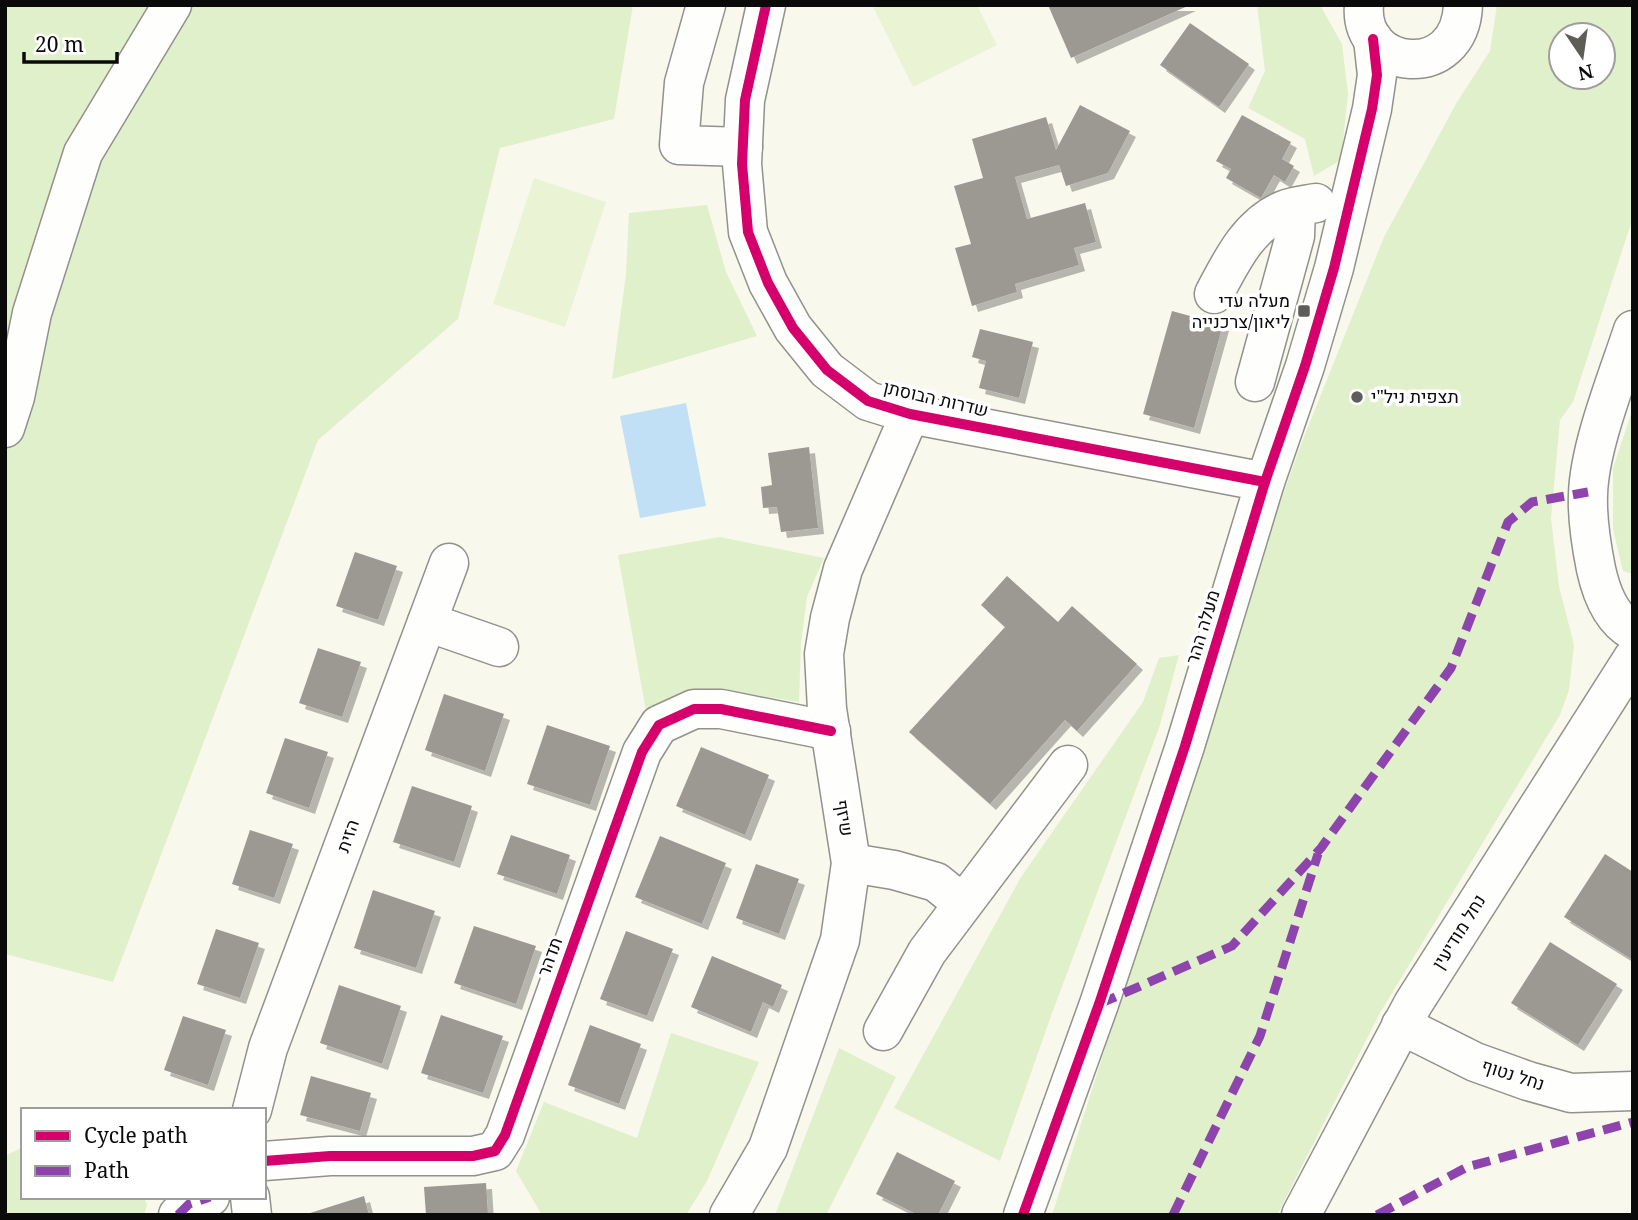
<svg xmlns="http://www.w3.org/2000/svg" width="1638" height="1220" viewBox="0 0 1638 1220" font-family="'Noto Serif',Heebo,serif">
	<defs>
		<filter id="shadow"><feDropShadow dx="6" dy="6" stdDeviation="0" flood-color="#0004"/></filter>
	</defs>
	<rect width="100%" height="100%" fill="#f9f8ed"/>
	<g fill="#e0f0cb" fill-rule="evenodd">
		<path d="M5,5H633L614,119L500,148L458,319L318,440L113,982L5,954Z"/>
		<path d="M1257,5H1320L1342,44L1348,94L1341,160L1314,176L1305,139L1248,108L1265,71Z"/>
		<path d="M1497,5H1633V217L1573,402L1560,420L1551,518L1559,586L1574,645L1569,690L1560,715L1380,1013L1277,1215H1052L1270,531L1300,447L1384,237L1457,102L1490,51ZM1561,35H1603V77H1561Z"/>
		<path d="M707,205L726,272L757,336L612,379L626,274L629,213Z"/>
		<path d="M1633,408V574L1623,571L1613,529V468Z"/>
		<path d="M720,537L824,558L807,597L801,644L799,702L725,690L682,692L646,711L618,555Z"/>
		<path d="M1179,655L1160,725L1051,1016L1000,1161L894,1108L1021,877L1143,702L1159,658Z"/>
		<path d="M671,1033L759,1062L707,1181L686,1215H542L516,1171L544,1102L637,1138Z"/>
		<path d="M839,1048L896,1077L826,1215H775Z"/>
		<path d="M23,1147V1197H144L147,1205L144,1215H5V1156Z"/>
	</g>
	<g fill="#eaf4d5">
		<path d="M872,5H977L997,45L913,87Z"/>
		<path d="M534,178L606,202L565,327L493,304Z"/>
	</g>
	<path fill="#c2e0f5" d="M686,403L706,506L640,518L620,416Z"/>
	<g fill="#9c9993" filter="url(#shadow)">
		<path d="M1048,5H1190L1071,58Z"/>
		<path d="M1190,23L1249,64L1219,107L1160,65Z"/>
		<path d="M1080,105L1130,131L1108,173L1066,186L1059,165L1015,177L1027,219L1085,203L1096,242L1074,248L1079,265L1015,284L1017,292L972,306L955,248L971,244L954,186L983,178L972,139L1046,117L1056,150Z"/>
		<path d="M1242,115L1291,142L1282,159L1294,166L1285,182L1274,175L1261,198L1226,178L1231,169L1216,161Z"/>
		<path d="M1172,311L1223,325L1194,428L1143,414Z"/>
		<path d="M980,329L1033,342L1019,398L979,388L986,361L972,357Z"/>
		<path d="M809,447L818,528L781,532L777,507L763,508L761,487L772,485L768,453Z"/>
		<path d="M355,552L397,566L378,620L336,606Z"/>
		<path d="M1007,576L1058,622L1072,606L1137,664L1077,731L1065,720L990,804L909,732L1005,627L981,605Z"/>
		<path d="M318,648L361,662L342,717L299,703Z"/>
		<path d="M444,694L504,714L485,771L425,750Z"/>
		<path d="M547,725L610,746L590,805L527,784Z"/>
		<path d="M285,738L328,752L309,808L266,793Z"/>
		<path d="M701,747L769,775L745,835L676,806Z"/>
		<path d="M412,786L472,806L454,862L393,842Z"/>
		<path d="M250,830L293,844L274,898L232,884Z"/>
		<path d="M511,835L570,855L557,894L497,874Z"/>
		<path d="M660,836L726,863L702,924L635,897Z"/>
		<path d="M1605,854L1633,872V960L1564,917Z"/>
		<path d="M756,864L799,879L779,934L736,918Z"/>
		<path d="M373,890L435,911L416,968L354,948Z"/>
		<path d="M474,926L536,946L516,1004L454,983Z"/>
		<path d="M216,929L259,943L240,998L197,984Z"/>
		<path d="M626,931L673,949L647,1016L600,999Z"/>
		<path d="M1550,942L1617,984L1578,1045L1511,1003Z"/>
		<path d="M712,956L782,985L773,1007L763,1002L751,1032L691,1007Z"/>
		<path d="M339,985L401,1006L382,1064L320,1043Z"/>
		<path d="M441,1015L503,1036L483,1093L421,1073Z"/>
		<path d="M183,1016L226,1030L208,1085L164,1070Z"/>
		<path d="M590,1025L641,1044L619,1104L568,1085Z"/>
		<path d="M311,1076L371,1093L360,1131L300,1115Z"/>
		<path d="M897,1152L955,1181L938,1215H918L876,1194Z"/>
		<path d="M486,1183L488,1215H426L424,1187Z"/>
		<path d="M364,1196L369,1215H307V1214Z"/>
	</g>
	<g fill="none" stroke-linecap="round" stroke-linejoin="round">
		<g stroke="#92918c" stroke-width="41">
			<g id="minor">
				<path d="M706,5L684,83L679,145L743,147"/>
				<path d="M766,5L745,100L742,164L748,232L768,283L793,328L827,370L868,401L910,414L1265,482"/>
				<path d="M1364,5C1358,71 1460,83 1463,5"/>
				<path d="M1214,294C1231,262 1248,225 1284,210C1294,206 1306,205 1316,203"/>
				<path d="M1633,330C1618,376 1589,447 1588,495C1587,520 1591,544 1596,569C1601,592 1611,619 1633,631"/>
				<path d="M1255,382L1295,236L1296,207"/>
				<path d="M5,428L15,397L32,313L83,153L172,5"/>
				<path d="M427,622L499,647"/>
				<path d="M851,863L894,870L936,882L962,903"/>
				<path d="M1401,1025L1475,1062L1528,1081L1571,1093L1633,1091"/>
				<path d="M883,1031L927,952L1068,765"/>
				<path d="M252,1110L268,1048L449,563"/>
				<path d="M264,1161L330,1156H473L495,1151L505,1135L642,752L659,725L694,709H721L831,731"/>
				<path d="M250,1197L252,1215"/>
				<path d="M178,1215L189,1204L210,1197"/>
				<path d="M729,1215L768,1148L840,940L851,863L827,709L824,654L830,618L843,569L910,414"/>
				<path d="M1023,1215L1099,1004L1185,746L1265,482L1305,366L1334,268L1372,109L1377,75L1373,39"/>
				<path d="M1301,1215L1413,1004L1633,658"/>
			</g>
		</g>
		<use href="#minor" stroke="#fefefc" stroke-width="38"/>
		<g stroke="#8e44ad" stroke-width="9" stroke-dasharray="18 9" stroke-linecap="butt">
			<path d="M1099,1004L1232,946L1321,848L1451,668L1508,522L1532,502L1588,492"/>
			<path d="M178,1215L189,1204L210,1197"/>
			<path d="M1173,1215L1260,1036L1318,854"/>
			<path d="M1377,1215L1467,1167L1633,1122"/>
		</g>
		<g stroke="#fff" stroke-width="15">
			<g id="cycleway">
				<path d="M766,5L745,100L742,164L748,232L768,283L793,328L827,370L868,401L910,414L1265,482"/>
				<path d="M264,1161L330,1156H473L495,1151L505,1135L642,752L659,725L694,709H721L831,731"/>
				<path d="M1023,1215L1099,1004L1185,746L1265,482L1305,366L1334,268L1372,109L1377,75L1373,39"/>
			</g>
		</g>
		<use href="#cycleway" stroke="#d6006c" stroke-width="10"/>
	</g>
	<g fill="#5e5d59" stroke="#fff" stroke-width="2.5">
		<rect x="1297" y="304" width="14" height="14" rx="3.5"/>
		<circle cx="1357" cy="397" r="7"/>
	</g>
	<g text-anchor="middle" stroke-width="7" stroke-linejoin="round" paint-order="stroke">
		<g font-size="18" fill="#0a0a0a" stroke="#fff" text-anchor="end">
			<text x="1290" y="307">מעלה עדי<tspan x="1290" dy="21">ליאון/צרכנייה</tspan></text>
			<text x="1371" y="403" text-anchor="start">תצפית ניל"י</text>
		</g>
		<g font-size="18" fill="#0a0a0a" stroke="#fff">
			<text transform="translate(936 399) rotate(13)" y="6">שדרות הבוסתן</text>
			<text transform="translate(1203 627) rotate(-73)" y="6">מעלה ההר</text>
			<text transform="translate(844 818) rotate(81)" y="6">שיזף</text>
			<text transform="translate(348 836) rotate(-70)" y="6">הזית</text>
			<text transform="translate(1459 932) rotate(-58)" y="6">נחל מודיעין</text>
			<text transform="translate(550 957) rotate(-70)" y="6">תדהר</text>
			<text transform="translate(1513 1075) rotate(18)" y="6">נחל נטוף</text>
		</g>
	</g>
	<rect width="1638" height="1220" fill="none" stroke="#0a0a0a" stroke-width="14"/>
	<rect x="21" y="1108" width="245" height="91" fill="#ffffff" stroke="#9d9d9d" stroke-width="2"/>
	<rect x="35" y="1131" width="35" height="10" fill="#d6006c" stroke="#9d9d9d" stroke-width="2"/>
	<text x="84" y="1143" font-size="21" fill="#0a0a0a">Cycle path</text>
	<rect x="35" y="1166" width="35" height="10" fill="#8e44ad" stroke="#9d9d9d" stroke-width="2"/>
	<text x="84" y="1178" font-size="21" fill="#0a0a0a">Path</text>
	<g transform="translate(1582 56) rotate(167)"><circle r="33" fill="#ffffff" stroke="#9d9d9d" stroke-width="2"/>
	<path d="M0-5L12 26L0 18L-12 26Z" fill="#5e5d59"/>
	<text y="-10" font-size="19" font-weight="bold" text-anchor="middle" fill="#0a0a0a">N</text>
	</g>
	<path d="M24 52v10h93v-10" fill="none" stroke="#0a0a0a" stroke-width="3.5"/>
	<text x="35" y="52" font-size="21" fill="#0a0a0a" stroke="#ffffff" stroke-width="5" paint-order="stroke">20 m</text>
</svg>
